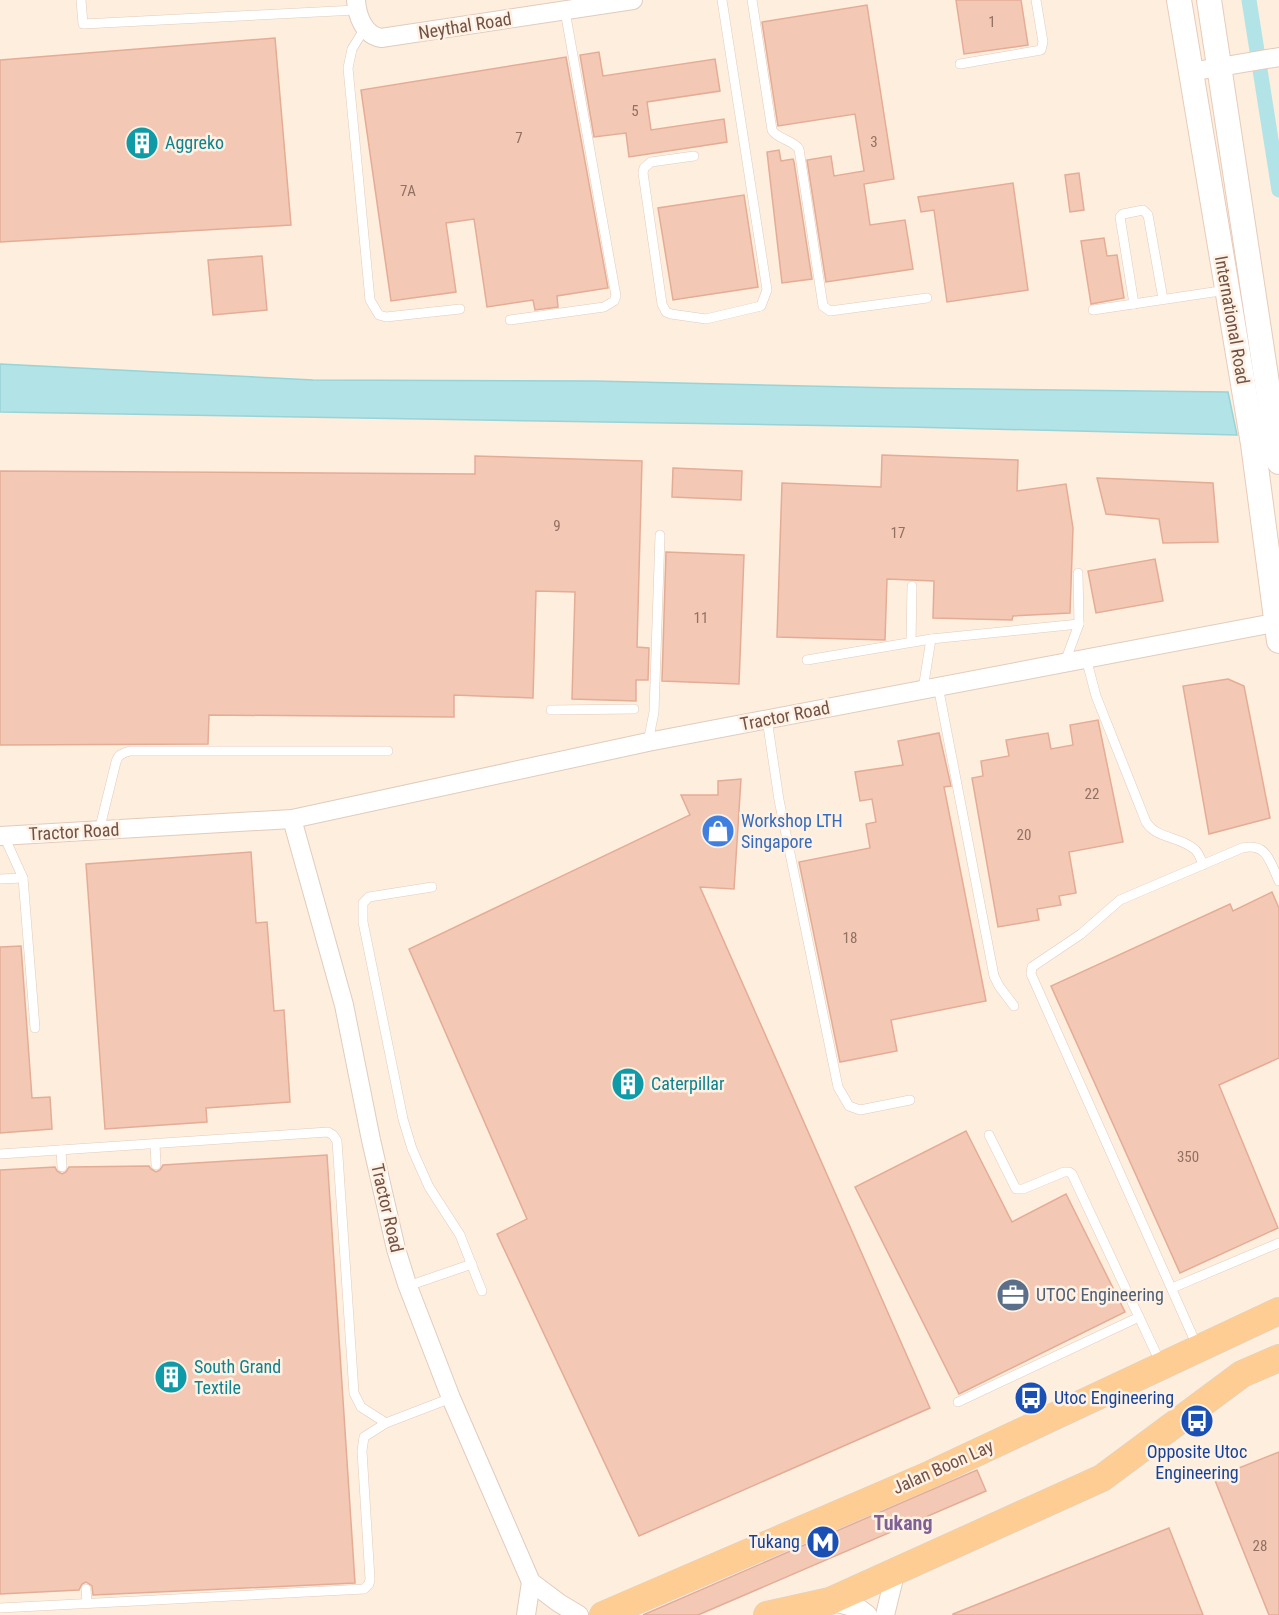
<svg xmlns="http://www.w3.org/2000/svg" width="1279" height="1615" viewBox="0 0 1279 1615" font-family="'Roboto Condensed',sans-serif">
	<rect width="100%" height="100%" fill="#fdeede"/>
	<path fill="#b2e3e6" stroke="#98d3d8" stroke-width="1.5" d="M0,364L313,380L594,381L895,388L1228,392L1237,435L909,427L0,412Z"/>
	<g fill="none" stroke-linecap="round" stroke-linejoin="round">
		<path stroke="#b2e3e6" stroke-width="15" d="M1249,0L1279,190"/>
	</g>
	<g fill="#f3c8b5" stroke="#e5ac95" stroke-width="1.5">
		<path d="M956,0H1021L1028,45L964,54Z"/>
		<path d="M867,5L894,179L864,184L870,225L905,220L913,269L826,282L807,160L831,156L834,176L864,171L855,114L778,126L762,22Z"/>
		<path d="M275,38L291,225L0,242V60Z"/>
		<path d="M599,52L603,76L715,59L720,91L647,102L651,130L724,119L727,142L629,157L626,133L594,137L580,55Z"/>
		<path d="M566,57L608,288L557,296L558,307L535,310L533,300L487,307L474,219L446,223L456,292L391,301L361,90Z"/>
		<path d="M779,150L781,161L793,159L794,162L812,279L782,283L767,152Z"/>
		<path d="M1079,173L1084,210L1070,212L1065,175Z"/>
		<path d="M1013,183L1028,290L947,302L934,210L921,212L918,197Z"/>
		<path d="M744,195L758,287L673,300L658,208Z"/>
		<path d="M1104,238L1107,256L1117,255L1124,298L1091,304L1081,241Z"/>
		<path d="M262,256L267,310L213,315L208,260Z"/>
		<path d="M882,455L1018,460L1017,491L1066,484L1073,528L1070,613L1013,616L1012,620L933,618L934,581L887,579L885,640L777,637L782,483L881,487Z"/>
		<path d="M475,456L642,461L637,647L649,648L648,680H636V701L572,699L575,592L536,591L533,698L454,695V717L209,715L208,744L0,745V471L475,474Z"/>
		<path d="M673,468L742,471L741,500L672,497Z"/>
		<path d="M1097,478L1213,483L1218,542L1163,543L1159,519L1106,514Z"/>
		<path d="M666,552L744,555L739,684L662,681Z"/>
		<path d="M1155,559L1163,601L1096,613L1088,571Z"/>
		<path d="M1228,679L1244,686L1270,818L1209,834L1183,686Z"/>
		<path d="M1098,720L1123,842L1069,852L1076,893L1059,896L1061,905L1037,909L1039,920L998,927L972,778L983,776L981,761L1009,756L1006,740L1048,733L1051,749L1073,745L1070,725Z"/>
		<path d="M939,733L951,786L944,787L986,1001L891,1020L897,1051L840,1062L799,862L870,848L866,824L876,822L872,799L860,801L855,772L903,765L898,741Z"/>
		<path d="M741,779L734,889L700,887L930,1408L639,1536L497,1234L527,1219L409,949L690,815L681,795H718V781Z"/>
		<path d="M251,852L256,923L267,922L274,1011L284,1010L290,1102L206,1108L207,1122L105,1129L86,864Z"/>
		<path d="M1272,892L1279,908V1058L1219,1085L1278,1228L1180,1273L1051,986L1230,904L1233,911Z"/>
		<path d="M21,946L32,1098L50,1097L52,1129L0,1133V947Z"/>
		<path d="M966,1131L1012,1222L1066,1194L1125,1312L959,1394L855,1187Z"/>
		<path d="M327,1155L355,1583L93,1595L92,1586L86,1582L82,1584L79,1590L0,1594V1170L55,1167L57,1171L62,1174L66,1172L69,1167L149,1166L151,1169L156,1172L160,1170L163,1165Z"/>
		<path d="M1279,1452V1615H1269L1214,1478Z"/>
		<path d="M977,1470L986,1491L698,1615H643Z"/>
		<path d="M1169,1528L1203,1615H953V1614Z"/>
	</g>
	<g fill="none" stroke-linecap="round" stroke-linejoin="round">
		<g stroke="#e2cbbd" stroke-width="10">
			<g id="lane">
				<path d="M81,0L83,24L356,10"/>
				<path d="M752,0L772,130C778,140 792,139 799,149L823,306L830,311L927,298"/>
				<path d="M365,28L352,49L348,68L370,300L379,315L386,317L460,309"/>
				<path d="M960,64L1041,50L1043,42L1036,0"/>
				<path d="M694,156L651,162L644,168L643,173L662,304L666,312L671,314L706,319L761,306L767,290L722,0"/>
				<path d="M1134,304L1120,217L1123,214L1143,210L1148,215L1163,299"/>
				<path d="M1093,310L1227,290"/>
				<path d="M510,320L604,307L614,301L616,296L565,11"/>
				<path d="M911,642L912,586"/>
				<path d="M1086,658L1096,696L1146,822C1157,839 1178,836 1193,848C1198,851 1201,859 1203,865"/>
				<path d="M807,660L931,639L1079,624"/>
				<path d="M1065,662L1079,624L1078,573"/>
				<path d="M938,686L994,976L999,986L1014,1006"/>
				<path d="M923,689L931,639"/>
				<path d="M551,710L634,709"/>
				<path d="M767,719L779,800L838,1087L849,1106L860,1110L910,1100"/>
				<path d="M648,742L654,712L660,535"/>
				<path d="M99,831L116,762C118,755 122,753 130,751H388"/>
				<path d="M4,836L23,878L35,1028"/>
				<path d="M0,879L23,878"/>
				<path d="M432,887L369,897L363,903V922L403,1119L412,1149L429,1187L460,1235L482,1291"/>
				<path d="M989,1135L1016,1189H1023L1064,1172H1069L1072,1174L1161,1364"/>
				<path d="M155,1144L156,1165"/>
				<path d="M61,1150L62,1167"/>
				<path d="M0,1154L328,1132L333,1135L337,1141L354,1393L361,1407L386,1423"/>
				<path d="M408,1286L472,1264"/>
				<path d="M1172,1288L1279,1243"/>
				<path d="M1198,1348L1031,974L1032,967L1081,934L1120,900L1242,848C1267,842 1270,862 1279,881"/>
				<path d="M958,1402L1139,1317"/>
				<path d="M86,1589L87,1603"/>
				<path d="M0,1608L364,1589L369,1584L370,1579L362,1451L364,1437L386,1423L451,1398"/>
			</g>
		</g>
		<g stroke="#e2cbbd" stroke-width="20">
			<g id="street">
				<path d="M356,0C357,16 364,35 381,38L633,0"/>
				<path d="M1190,72L1279,57"/>
				<path d="M292,819L344,1005L371,1140L396,1249L407,1284L451,1398L531,1582L559,1603L579,1615"/>
				<path d="M0,836L292,819L648,742L1279,622"/>
				<path d="M830,1601L860,1609L868,1615"/>
				<path d="M526,1615L531,1582"/>
				<path d="M885,1615L896,1570"/>
			</g>
		</g>
		<g stroke="#e7cbba" stroke-width="26">
			<g id="secondary">
				<path d="M1179,0L1253,444L1279,641"/>
				<path d="M1209,0L1279,462"/>
			</g>
		</g>
		<g stroke="#dad2cf" stroke-width="28">
			<g id="primary">
				<path d="M603,1615L931,1474L1279,1311"/>
				<path d="M767,1615L830,1601L1102,1478L1242,1374L1279,1358"/>
			</g>
		</g>
		<use href="#lane" stroke="#fff" stroke-width="9"/>
		<use href="#street" stroke="#fff" stroke-width="18"/>
		<use href="#secondary" stroke="#fff" stroke-width="24"/>
		<use href="#primary" stroke="#fecd93" stroke-width="27"/>
	</g>
	<defs>
		<g id="building-disc" transform="scale(1.725)"><circle r="9.5" fill="#0f9aa8" stroke="#fff2e4"/><path d="M-4-6H4V6H1V3H-1V6H-4ZM-2.5-4.3h1.7v1.8h-1.7ZM.8-4.3h1.7v1.8H.8ZM-2.5-1h1.7V.8h-1.7ZM.8-1h1.7V.8H.8Z" fill="#fff"/></g>
		<g id="shop-disc" transform="scale(1.725)"><circle r="9.5" fill="#3f7fe0" stroke="#fff2e4"/><path d="M-5-2.5h2.3a2.7 3.5 0 0 1 5.4 0H5L5.5 6h-11ZM-1.5-2.5h3a1.5 2.3 0 0 0-3 0Z" fill="#fff"/></g>
		<g id="office-disc" transform="scale(1.725)"><circle r="9.5" fill="#5c6f8a" stroke="#fff2e4"/><path d="M-6-3h4V-5.5h4V-3h4V5H-6ZM-1-4.5V-3h2v-1.5ZM-6 0V1H6V0Z" fill="#fff"/></g>
		<g id="bus-disc" transform="scale(1.725)"><circle r="9.5" fill="#1a4fb4" stroke="#fff2e4"/><path d="M-5-6H5V4H4V6H2V4H-2V6H-4V4H-5ZM-3.5-4V0h7V-4ZM-3.5 1.2v1.5H-2V1.2ZM2 1.2v1.5H3.5V1.2Z" fill="#fff"/></g>
		<g id="metro-disc" transform="scale(1.725)"><circle r="9.5" fill="#1a4fb4" stroke="#fff2e4"/><path d="M-5.5 5V-5H-3L0 0L3-5H5.5V5H3V-.5L0 4L-3-.5V5Z" fill="#fff"/></g>
	</defs>
	<g fill-rule="evenodd">
		<use href="#building-disc" x="142" y="143"/>
		<use href="#shop-disc" x="718" y="831"/>
		<use href="#building-disc" x="628" y="1084"/>
		<use href="#office-disc" x="1013" y="1295"/>
		<use href="#building-disc" x="171" y="1377"/>
		<use href="#bus-disc" x="1031" y="1398"/>
		<use href="#bus-disc" x="1197" y="1421"/>
		<use href="#metro-disc" x="823" y="1542"/>
	</g>
	<g text-anchor="middle" stroke-width="5" stroke-linejoin="round" paint-order="stroke">
		<g font-size="15" fill="#927062">
			<text x="992" y="27">1</text>
			<text x="635" y="116">5</text>
			<text x="519" y="143">7</text>
			<text x="874" y="147">3</text>
			<text x="408" y="196">7A</text>
			<text x="557" y="531">9</text>
			<text x="898" y="538">17</text>
			<text x="701" y="623">11</text>
			<text x="1092" y="799">22</text>
			<text x="1024" y="840">20</text>
			<text x="850" y="943">18</text>
			<text x="1188" y="1162">350</text>
			<text x="1260" y="1551">28</text>
		</g>
		<g font-size="18" fill="#725246" stroke="#fff2e4">
			<text transform="translate(465 26) rotate(-9)" y="6">Neythal Road</text>
			<text transform="translate(1232 320) rotate(80)" y="6">International Road</text>
			<text transform="translate(785 716) rotate(-11)" y="6">Tractor Road</text>
			<text transform="translate(74 832) rotate(-3)" y="6">Tractor Road</text>
			<text transform="translate(387 1208) rotate(77)" y="6">Tractor Road</text>
			<text transform="translate(943 1467) rotate(-24)" y="6">Jalan Boon Lay</text>
		</g>
		<g font-size="18" fill="#0d838f" stroke="#fff2e4" text-anchor="start">
			<text x="165" y="149">Aggreko</text>
			<text x="651" y="1090">Caterpillar</text>
			<text x="194" y="1373">South Grand<tspan x="194" dy="21">Textile</tspan></text>
		</g>
		<g font-size="18" fill="#366cbe" stroke="#fff2e4" text-anchor="start">
			<text x="741" y="827">Workshop LTH<tspan x="741" dy="21">Singapore</tspan></text>
		</g>
		<g font-size="18" fill="#4e5e75" stroke="#fff2e4" text-anchor="start">
			<text x="1036" y="1301">UTOC Engineering</text>
		</g>
		<g font-size="18" fill="#164399" stroke="#fff2e4" text-anchor="start">
			<text x="1054" y="1404">Utoc Engineering</text>
			<text x="1197" y="1458" text-anchor="middle">Opposite Utoc<tspan x="1197" dy="21">Engineering</tspan></text>
			<text x="800" y="1548" text-anchor="end">Tukang</text>
		</g>
		<g font-size="20" font-weight="bold" fill="#806196" stroke="#fff2e4">
			<text x="903" y="1530">Tukang</text>
		</g>
	</g>
</svg>
